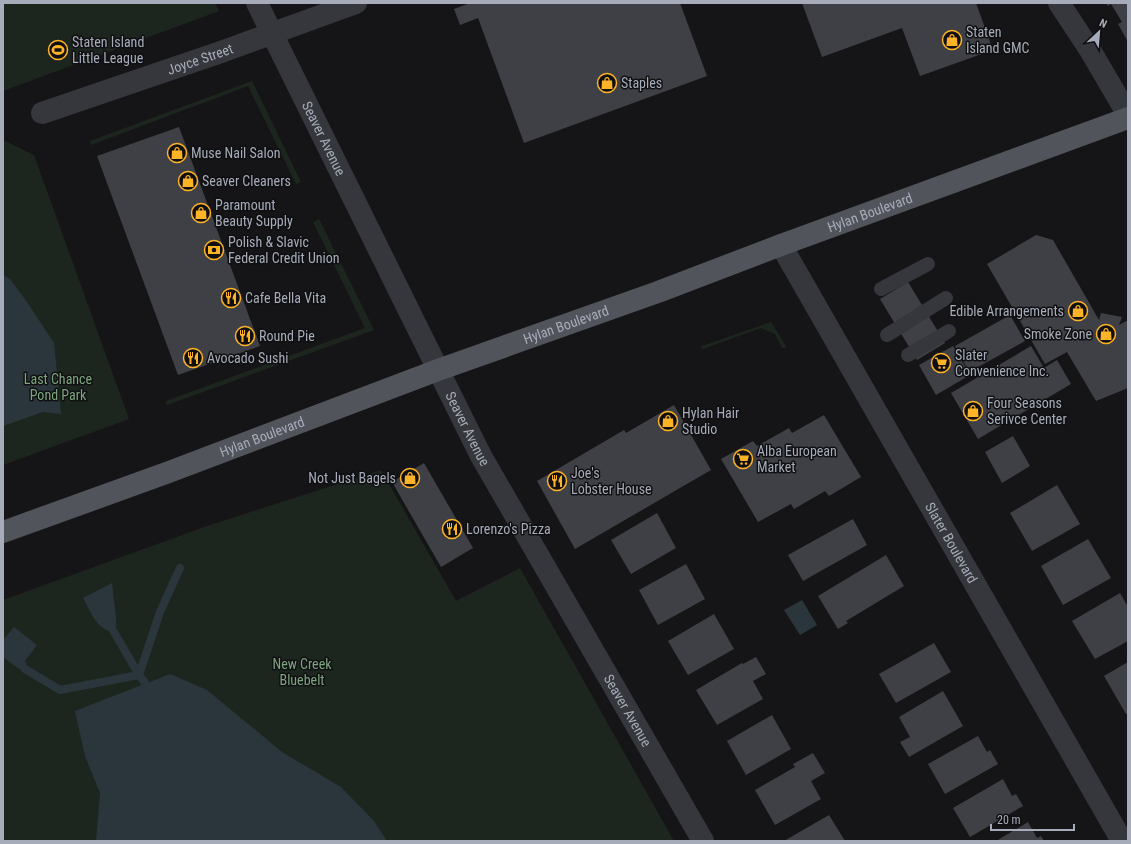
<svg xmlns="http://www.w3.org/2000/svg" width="1131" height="844" viewBox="0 0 1131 844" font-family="'Roboto Condensed',sans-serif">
	<rect width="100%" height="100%" fill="#151517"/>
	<g fill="#1d261e">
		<path d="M3,3H215L219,11L3,91Z"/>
		<path d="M252,81L301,182L296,184L248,86L91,145L90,141Z"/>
		<path d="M3,140L34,155L129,419L3,465Z"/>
		<path d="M319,219L374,330L167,405L166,401L365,328L313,222Z"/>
		<path d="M771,322L786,346L785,348H782L775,334L761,328L703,349H701L702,346Z"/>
		<path d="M381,470L456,601L520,568L674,841H3V600L207,526Z"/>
	</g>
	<g fill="#2a353c">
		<path d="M3,275L10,279L27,302L54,343L61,414L43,412L3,426Z"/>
		<path d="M112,583L116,618V627L110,631C96,628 90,610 83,598Z"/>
		<path d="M802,600L817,625L800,635L784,610Z"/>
		<path d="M14,627L37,645L19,669L3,657V640Z"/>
		<path d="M170,674L207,690L282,752L341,787L374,821L387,841H96L100,793L85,756L75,711Z"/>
	</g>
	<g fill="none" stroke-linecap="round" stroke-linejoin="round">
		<g stroke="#2a353c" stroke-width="8">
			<path d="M107,620L139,675L152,692"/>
			<path d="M16,655L25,669L60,690L139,675L160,612L180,568"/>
		</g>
	</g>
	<g fill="#3f4045">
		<path d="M470,3H680L707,76L524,143L478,18L460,25L454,9Z"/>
		<path d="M802,3H976L993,50L920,76L902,28L822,57Z"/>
		<path d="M1106,3H1128V42L1118,24L1122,22L1111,4L1108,6Z"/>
		<path d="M179,127L260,346L178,375L97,156Z"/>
		<path d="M1036,235L1053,240L1099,320L1101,313L1122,317L1119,325L1128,320V388L1096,401L1067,352L1045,364L987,264Z"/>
		<path d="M908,282L945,343L917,360L880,299Z"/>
		<path d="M1010,315L1025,341L969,372L955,346Z"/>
		<path d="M953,346L970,375L936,395L919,365Z"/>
		<path d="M1031,346L1044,368L1057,360L1071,384L978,439L951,393Z"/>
		<path d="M674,405L711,470L575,549L537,481L624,430L626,433Z"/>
		<path d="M824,415L861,477L829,496L825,491L794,509L791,504L758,522L721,459L753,441L757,446L789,428L792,433Z"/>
		<path d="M1013,436L1030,466L1002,483L985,452Z"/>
		<path d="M424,463L473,548L441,567L392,482Z"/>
		<path d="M1057,485L1080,524L1032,551L1010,513Z"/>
		<path d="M657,513L676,548L631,574L611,540Z"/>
		<path d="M853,519L867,545L803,581L788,555Z"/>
		<path d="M1088,539L1111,578L1063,605L1041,566Z"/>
		<path d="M886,555L904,586L846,621L848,623L838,629L818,596Z"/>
		<path d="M686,564L705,599L658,625L639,590Z"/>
		<path d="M1120,593L1128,607V641L1095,659L1072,621Z"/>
		<path d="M714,614L734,649L688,675L668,641Z"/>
		<path d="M934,643L951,672L896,703L879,674Z"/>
		<path d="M756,657L766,674L753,681L763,699L717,725L696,690L742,663L743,664Z"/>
		<path d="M1128,662V713L1126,714L1104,676Z"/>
		<path d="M943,691L963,726L909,757L900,742L910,737L899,717Z"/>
		<path d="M772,715L791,749L746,775L727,741Z"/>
		<path d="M978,736L987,752L990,750L998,764L945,794L928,764Z"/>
		<path d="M813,753L825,773L811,781L821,799L775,825L755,790L795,767L793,764Z"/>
		<path d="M1003,779L1012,796L1016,794L1023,806L970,837L953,808Z"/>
		<path d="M829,815L845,841H784Z"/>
		<path d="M1028,822L1037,838L1041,836L1044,841H996Z"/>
	</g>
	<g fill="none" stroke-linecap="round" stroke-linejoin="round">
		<g stroke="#36373d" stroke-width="14">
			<path d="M881,289L928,264"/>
			<path d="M887,335L946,298"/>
			<path d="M908,355L949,331"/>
		</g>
		<g stroke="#36373d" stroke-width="22">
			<path id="s1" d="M257,3L415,323L481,456L703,841"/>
			<path d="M1059,3L1090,50L1128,115"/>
			<path id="s2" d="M42,113L221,52L356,3"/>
			<path id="s3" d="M781,245L1122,841"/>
		</g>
		<path stroke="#52545c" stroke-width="22" id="s4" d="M3,532L169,472L438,370L658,292L781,245L1128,118"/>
	</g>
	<defs>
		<g id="shop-ring" transform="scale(1)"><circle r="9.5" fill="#101012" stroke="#ffb326" stroke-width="1.5"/><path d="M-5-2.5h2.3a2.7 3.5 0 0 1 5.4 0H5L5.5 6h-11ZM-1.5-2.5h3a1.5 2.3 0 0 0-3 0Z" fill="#ffb326"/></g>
		<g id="stadium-ring" transform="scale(1)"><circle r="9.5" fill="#101012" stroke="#ffb326" stroke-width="1.5"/><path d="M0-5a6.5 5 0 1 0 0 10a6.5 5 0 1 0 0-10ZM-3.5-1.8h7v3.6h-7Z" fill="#ffb326"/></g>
		<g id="bank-ring" transform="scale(1)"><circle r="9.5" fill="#101012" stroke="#ffb326" stroke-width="1.5"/><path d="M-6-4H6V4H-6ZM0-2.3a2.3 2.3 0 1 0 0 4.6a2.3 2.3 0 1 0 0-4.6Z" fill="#ffb326"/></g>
		<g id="restaurant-ring" transform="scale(1)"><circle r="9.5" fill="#101012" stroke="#ffb326" stroke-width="1.5"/><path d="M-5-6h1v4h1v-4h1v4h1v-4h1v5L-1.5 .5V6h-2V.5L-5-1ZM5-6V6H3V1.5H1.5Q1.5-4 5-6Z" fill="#ffb326"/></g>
		<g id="supermarket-ring" transform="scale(1)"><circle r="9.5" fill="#101012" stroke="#ffb326" stroke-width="1.5"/><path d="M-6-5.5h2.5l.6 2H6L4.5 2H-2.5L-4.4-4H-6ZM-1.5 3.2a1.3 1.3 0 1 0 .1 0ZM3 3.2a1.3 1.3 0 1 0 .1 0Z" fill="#ffb326"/></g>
	</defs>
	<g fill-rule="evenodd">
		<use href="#shop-ring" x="952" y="40"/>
		<use href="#stadium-ring" x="58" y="50"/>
		<use href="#shop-ring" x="607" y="83"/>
		<use href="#shop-ring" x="177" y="153"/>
		<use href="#shop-ring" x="188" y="181"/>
		<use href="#shop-ring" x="201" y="213"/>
		<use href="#bank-ring" x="214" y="250"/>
		<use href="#restaurant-ring" x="231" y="298"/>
		<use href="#shop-ring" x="1078" y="311"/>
		<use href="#shop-ring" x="1106" y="334"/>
		<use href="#restaurant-ring" x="245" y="336"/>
		<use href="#restaurant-ring" x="193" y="358"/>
		<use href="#supermarket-ring" x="941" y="363"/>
		<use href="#shop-ring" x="973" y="411"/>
		<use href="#shop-ring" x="668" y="421"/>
		<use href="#supermarket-ring" x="743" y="459"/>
		<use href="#shop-ring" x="410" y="478"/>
		<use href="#restaurant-ring" x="557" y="481"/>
		<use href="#restaurant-ring" x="452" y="529"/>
	</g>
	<g text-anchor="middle" stroke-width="3" stroke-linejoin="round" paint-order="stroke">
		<g font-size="14" fill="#a6acb9" stroke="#101012" text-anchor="start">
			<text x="966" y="37">Staten<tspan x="966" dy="16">Island GMC</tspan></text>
			<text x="72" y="47">Staten Island<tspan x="72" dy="16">Little League</tspan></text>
			<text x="621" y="88">Staples</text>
			<text x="191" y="158">Muse Nail Salon</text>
			<text x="202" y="186">Seaver Cleaners</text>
			<text x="215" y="210">Paramount<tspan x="215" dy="16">Beauty Supply</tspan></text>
			<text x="228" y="247">Polish &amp; Slavic<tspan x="228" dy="16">Federal Credit Union</tspan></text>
			<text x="245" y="303">Cafe Bella Vita</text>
			<text x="1064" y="316" text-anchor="end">Edible Arrangements</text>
			<text x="1092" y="339" text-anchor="end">Smoke Zone</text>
			<text x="259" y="341">Round Pie</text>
			<text x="955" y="360">Slater<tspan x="955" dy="16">Convenience Inc.</tspan></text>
			<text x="207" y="363">Avocado Sushi</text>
			<text x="987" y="408">Four Seasons<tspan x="987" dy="16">Serivce Center</tspan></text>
			<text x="682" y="418">Hylan Hair<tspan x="682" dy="16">Studio</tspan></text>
			<text x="757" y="456">Alba European<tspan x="757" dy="16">Market</tspan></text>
			<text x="571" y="478">Joe's<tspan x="571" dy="16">Lobster House</tspan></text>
			<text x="396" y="483" text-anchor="end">Not Just Bagels</text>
			<text x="466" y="534">Lorenzo's Pizza</text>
		</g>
		<g font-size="14" fill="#a6acb9" stroke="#101012">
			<text dy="5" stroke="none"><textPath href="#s2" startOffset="167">Joyce Street</textPath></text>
			<text dy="5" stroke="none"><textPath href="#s1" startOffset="151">Seaver Avenue</textPath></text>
			<text dy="5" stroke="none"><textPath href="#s4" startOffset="924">Hylan Boulevard</textPath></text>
			<text dy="5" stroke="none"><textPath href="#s4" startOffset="600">Hylan Boulevard</textPath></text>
			<text dy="5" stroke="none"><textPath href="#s1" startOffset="475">Seaver Avenue</textPath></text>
			<text dy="5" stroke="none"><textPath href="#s4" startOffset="276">Hylan Boulevard</textPath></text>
			<text dy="5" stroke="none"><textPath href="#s3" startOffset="343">Slater Boulevard</textPath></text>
			<text dy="5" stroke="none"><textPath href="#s1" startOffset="799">Seaver Avenue</textPath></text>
		</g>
		<g font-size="14" fill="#7ca57e" stroke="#101012">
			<text x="58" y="384">Last Chance<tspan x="58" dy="16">Pond Park</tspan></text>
			<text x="302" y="669">New Creek<tspan x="302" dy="16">Bluebelt</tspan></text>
		</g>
	</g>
	<rect width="1131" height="844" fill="none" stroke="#a6acb9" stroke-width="8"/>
	<g transform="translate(1099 32) rotate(26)" stroke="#101012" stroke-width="3" paint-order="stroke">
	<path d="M0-3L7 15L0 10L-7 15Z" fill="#a6acb9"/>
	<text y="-6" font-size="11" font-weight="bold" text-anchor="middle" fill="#a6acb9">N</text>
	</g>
	<path d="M991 824v6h83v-6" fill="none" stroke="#a6acb9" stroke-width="2"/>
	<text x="997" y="824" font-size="12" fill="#a6acb9" stroke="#101012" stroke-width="3" paint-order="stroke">20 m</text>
</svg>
